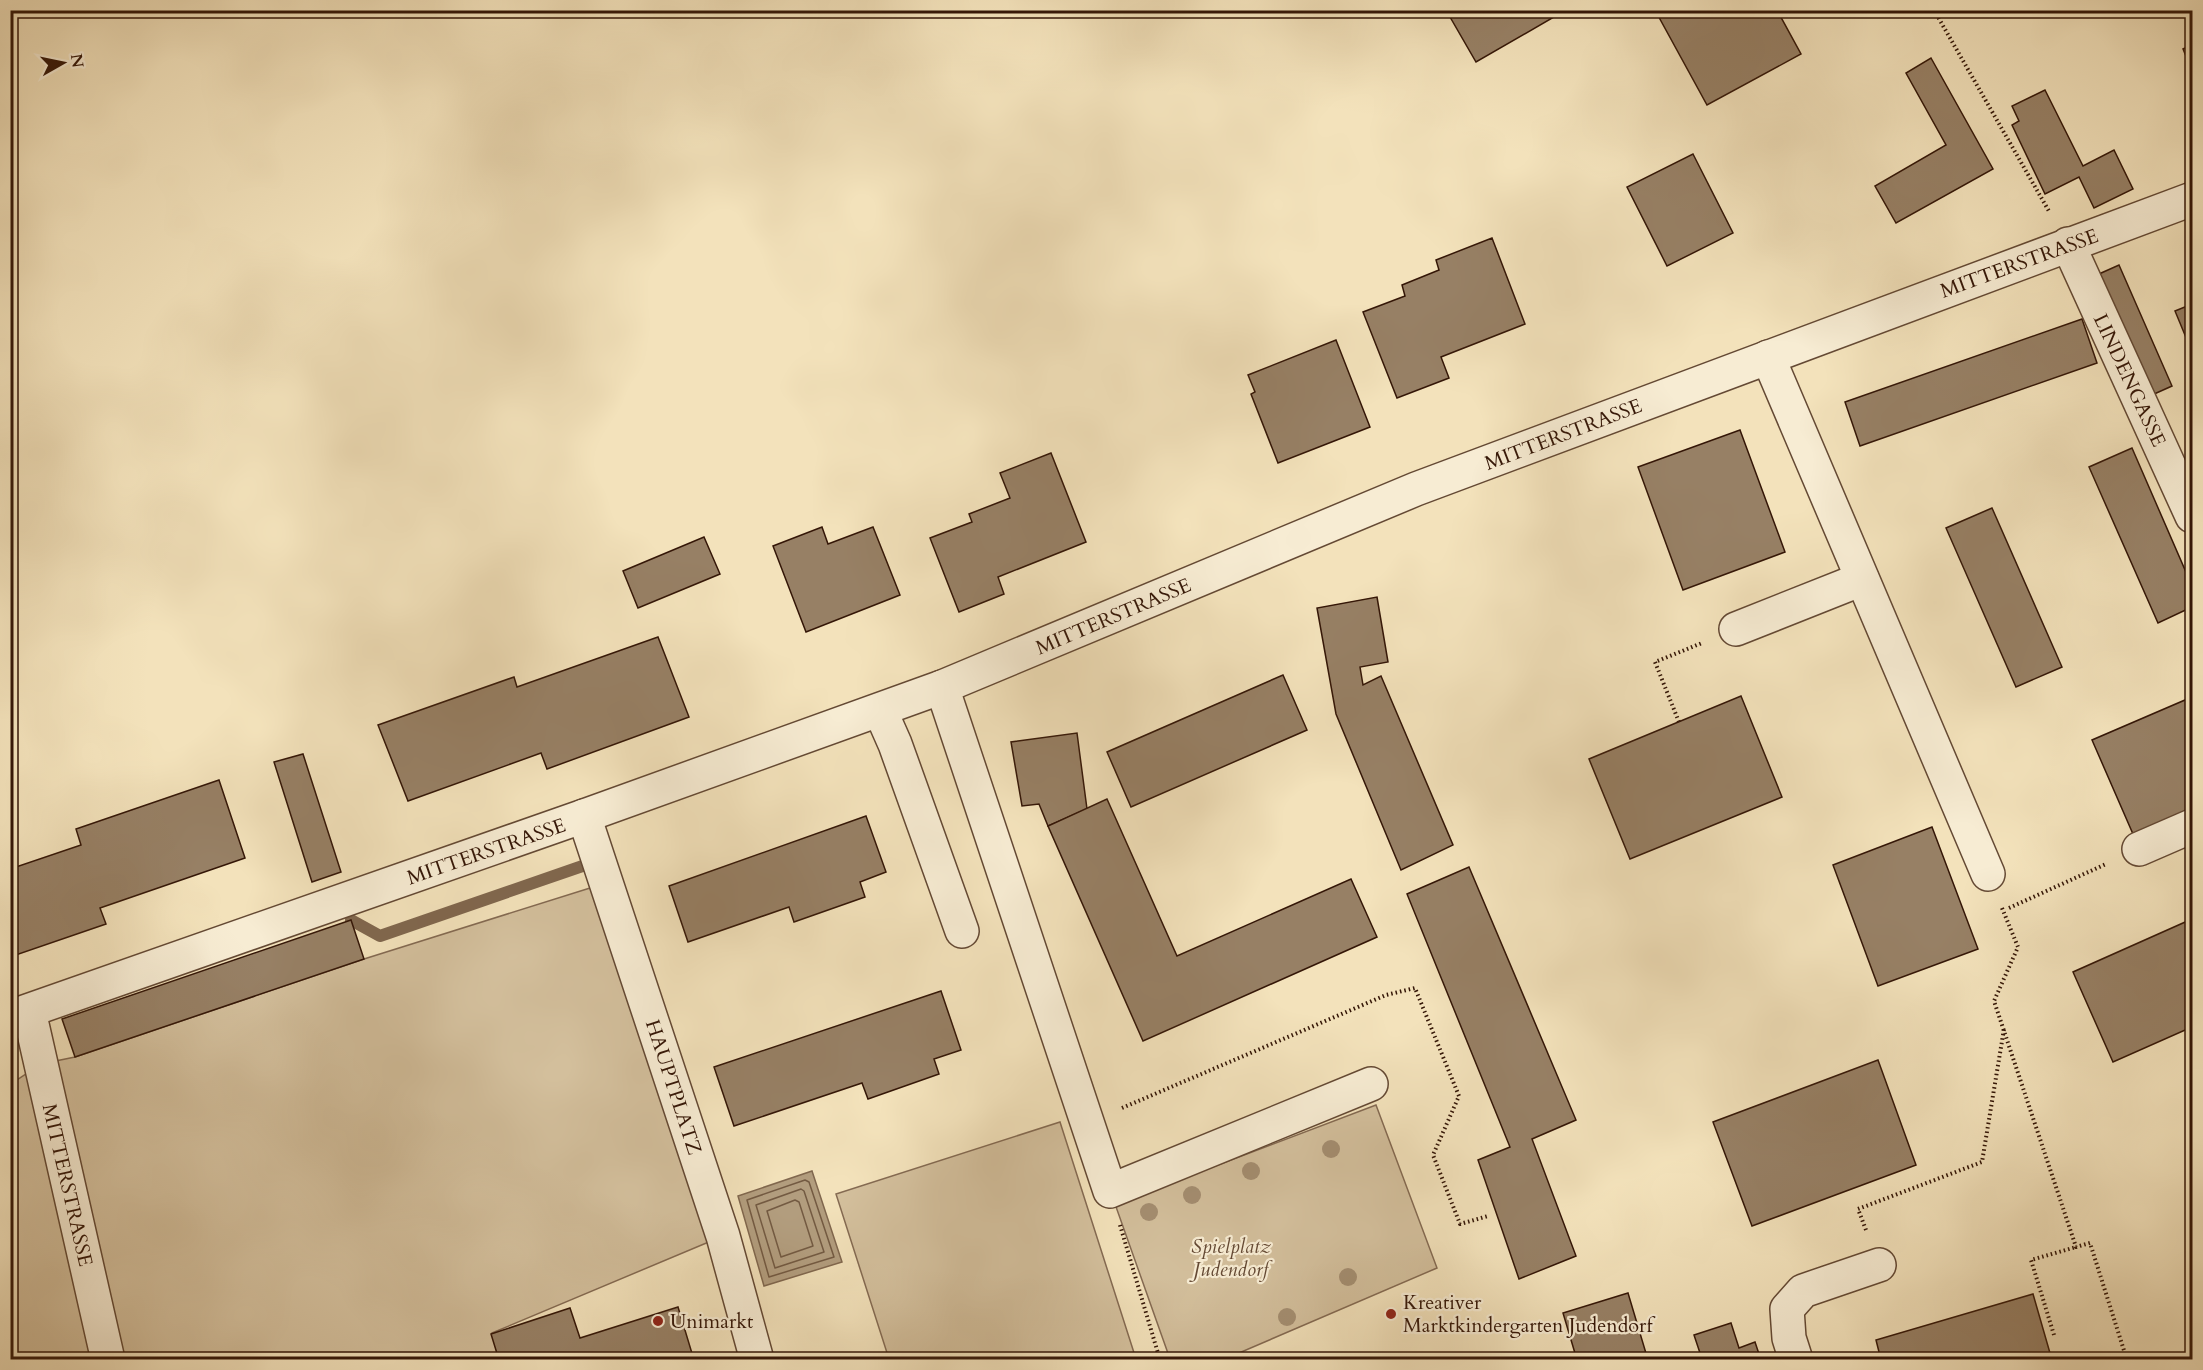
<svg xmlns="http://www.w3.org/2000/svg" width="2203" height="1370" viewBox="0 0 2203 1370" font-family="Cardo,serif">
	<rect width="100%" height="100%" fill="#f3e2bb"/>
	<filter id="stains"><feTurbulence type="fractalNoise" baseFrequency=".00333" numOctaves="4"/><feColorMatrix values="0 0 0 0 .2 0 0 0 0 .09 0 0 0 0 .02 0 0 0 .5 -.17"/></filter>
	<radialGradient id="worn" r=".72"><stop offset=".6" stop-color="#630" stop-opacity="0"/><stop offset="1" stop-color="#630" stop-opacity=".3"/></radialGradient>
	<g fill="#d3bf9c" stroke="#846a52" stroke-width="1.5">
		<path d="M606,883L723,1236L492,1333L499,1359L11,1360V1084L41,1064L75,1057L364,959Z"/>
		<path d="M1376,1105L1437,1268L1225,1359H1170L1115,1204Z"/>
		<path d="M1060,1122L1136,1359H889L836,1194Z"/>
	</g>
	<path fill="#b29d7e" stroke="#80674e" stroke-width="1.5" d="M812,1171L842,1262L764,1286L738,1196Z"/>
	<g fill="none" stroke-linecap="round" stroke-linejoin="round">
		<g stroke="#735a42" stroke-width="1.5">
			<path d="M805,1180L809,1182L834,1257L769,1277L747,1200Z"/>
			<path d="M801,1189L804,1191L824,1252L775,1268L756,1205Z"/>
			<path d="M795,1200L799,1202L813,1246L781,1257L767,1211Z"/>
		</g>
		<path stroke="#80674e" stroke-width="12" d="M351,920L380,936L597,861"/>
	</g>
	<g fill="#978065" stroke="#341607" stroke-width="1.5">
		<path d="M1446,10H1566L1476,62Z"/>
		<path d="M1655,10H1777L1801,54L1707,105Z"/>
		<path d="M2192,45V71L2183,49Z"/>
		<path d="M1931,58L1993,169L1896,223L1875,186L1946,145L1906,73Z"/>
		<path d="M2045,90L2083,166L2114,150L2133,189L2094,208L2079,177L2045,194L2012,125L2019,121L2012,106Z"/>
		<path d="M1693,154L1733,233L1667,266L1627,187Z"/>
		<path d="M1492,238L1525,324L1441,357L1449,378L1397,398L1363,312L1405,296L1402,285L1439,270L1436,260Z"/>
		<path d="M2119,265L2172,386L2152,395L2099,274Z"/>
		<path d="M2192,304V352L2175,311Z"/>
		<path d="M2082,319L2097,363L1860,446L1845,402Z"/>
		<path d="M1336,340L1370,427L1278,463L1251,394L1255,392L1248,375Z"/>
		<path d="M2192,355V374L2186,358Z"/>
		<path d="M1740,430L1785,552L1683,590L1638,467Z"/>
		<path d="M2132,448L2192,586V607L2158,623L2089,467Z"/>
		<path d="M1051,453L1086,542L998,577L1004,594L959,612L930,538L972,522L969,514L1010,498L1000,473Z"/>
		<path d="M1992,508L2062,667L2016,687L1946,528Z"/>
		<path d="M822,527L828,544L873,527L900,595L806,632L773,546Z"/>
		<path d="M704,537L720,574L638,608L623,571Z"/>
		<path d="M1377,597L1388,662L1360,667L1363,685L1381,676L1453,845L1401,870L1336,714L1317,608Z"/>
		<path d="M658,637L689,717L547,769L541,753L408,801L378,725L514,677L517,687Z"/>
		<path d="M1283,675L1307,730L1131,807L1107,752Z"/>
		<path d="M1741,696L1782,797L1630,859L1589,759Z"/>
		<path d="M2192,697V808L2133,834L2092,740Z"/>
		<path d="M1077,733L1087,809L1048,826L1039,804L1022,806L1011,742Z"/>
		<path d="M303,754L341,872L312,882L274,762Z"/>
		<path d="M219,780L245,858L100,908L106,924L10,957V869L81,845L76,829Z"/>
		<path d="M1107,799L1177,956L1351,879L1377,937L1143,1041L1048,826Z"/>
		<path d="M866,816L886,872L860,882L865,897L794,922L789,907L688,942L669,886Z"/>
		<path d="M1932,827L1978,949L1878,986L1833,865Z"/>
		<path d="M1469,867L1576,1120L1532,1139L1576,1256L1519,1279L1478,1160L1510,1147L1407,894Z"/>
		<path d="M2192,919V1027L2113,1062L2073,972Z"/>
		<path d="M351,920L364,959L75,1057L62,1019Z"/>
		<path d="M941,991L961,1050L934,1059L939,1074L868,1099L862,1083L734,1126L714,1067Z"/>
		<path d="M1878,1060L1916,1165L1752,1226L1713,1122Z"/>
		<path d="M1628,1293L1648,1360H1577L1563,1313Z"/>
		<path d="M2033,1294L2052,1360H1881L1876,1340Z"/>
		<path d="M678,1307L694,1360H499L491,1334L570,1308L580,1338Z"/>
		<path d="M1731,1323L1739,1348L1755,1342L1761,1360H1699L1702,1359L1694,1335Z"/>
	</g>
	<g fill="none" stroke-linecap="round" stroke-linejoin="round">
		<g stroke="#644934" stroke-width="36">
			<g id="minor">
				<path d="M2068,244L2192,516"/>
				<path d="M1768,357L1988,874"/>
				<path d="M1736,629L1862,579"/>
				<path d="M942,687L1110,1191L1371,1084"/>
				<path d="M880,710L895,744L962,931"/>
				<path d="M584,816L723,1236L757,1360"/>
				<path d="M2139,849L2192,826"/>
				<path d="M29,1011L108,1360"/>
				<path d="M10,1017L584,816L942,687L1416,489L2192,199"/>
				<path d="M1796,1360L1789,1338L1787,1309L1803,1291L1879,1265"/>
			</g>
		</g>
		<g stroke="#341607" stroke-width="4" stroke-dasharray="1.5 3" stroke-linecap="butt">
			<path d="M1934,10L2050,213"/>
			<path d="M1679,722L1655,662L1702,643"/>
			<path d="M2002,908L2018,947L1994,1001L2076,1247L2090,1243L2127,1360"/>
			<path d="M2009,908L2106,864"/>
			<path d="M1122,1108L1386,995L1415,988L1459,1096L1433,1155L1460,1224L1488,1216"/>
			<path d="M1120,1225L1160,1360"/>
			<path d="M1866,1230L1858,1209L1982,1162L2004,1029"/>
			<path d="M2054,1335L2031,1260L2076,1247"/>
		</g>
		<use href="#minor" stroke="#f7ecd3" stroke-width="33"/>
	</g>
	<g fill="#a48e71">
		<circle cx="1331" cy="1149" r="9"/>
		<circle cx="1251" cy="1171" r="9"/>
		<circle cx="1192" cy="1195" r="9"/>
		<circle cx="1149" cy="1212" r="9"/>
		<circle cx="1348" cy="1277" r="9"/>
		<circle cx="1287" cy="1317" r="9"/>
	</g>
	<g fill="#8f2418" stroke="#f7ecd3" stroke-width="2">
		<circle cx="1391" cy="1314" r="6"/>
		<circle cx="658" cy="1321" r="6"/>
	</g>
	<g text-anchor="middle" stroke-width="4.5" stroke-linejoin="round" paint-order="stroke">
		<g font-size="20" fill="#341607" stroke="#f7ecd3">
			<text transform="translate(2019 263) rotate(-20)" y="7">MITTERSTRASSE</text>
			<text transform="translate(2130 380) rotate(65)" y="7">LINDENGASSE</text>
			<text transform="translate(1563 434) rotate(-21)" y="7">MITTERSTRASSE</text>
			<text transform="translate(1113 616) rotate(-23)" y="7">MITTERSTRASSE</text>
			<text transform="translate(486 851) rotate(-19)" y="7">MITTERSTRASSE</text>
			<text transform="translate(674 1087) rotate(72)" y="7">HAUPTPLATZ</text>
			<text transform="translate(68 1185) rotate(77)" y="7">MITTERSTRASSE</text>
		</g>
		<g font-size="20" font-style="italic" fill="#644934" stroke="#f7ecd3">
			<text x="1231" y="1253">Spielplatz<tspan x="1231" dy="23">Judendorf</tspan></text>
		</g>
		<g font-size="20" fill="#341607" stroke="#f7ecd3" text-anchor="start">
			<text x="1403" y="1309">Kreativer<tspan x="1403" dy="23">Marktkindergarten Judendorf</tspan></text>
			<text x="670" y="1328">Unimarkt</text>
		</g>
	</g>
	<rect width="2203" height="1370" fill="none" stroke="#f3e2bb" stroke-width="36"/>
	<rect x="12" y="12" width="2179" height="1346" fill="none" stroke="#341607" stroke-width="3"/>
	<rect x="18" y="18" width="2167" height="1334" fill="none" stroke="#341607" stroke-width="1.5"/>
	<g transform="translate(63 63) rotate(81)" stroke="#f7ecd3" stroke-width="4.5" paint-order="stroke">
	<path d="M0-4.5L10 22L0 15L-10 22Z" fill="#341607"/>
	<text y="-9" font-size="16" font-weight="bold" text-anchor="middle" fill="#341607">N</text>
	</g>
	<rect width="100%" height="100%" filter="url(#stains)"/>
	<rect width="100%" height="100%" fill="url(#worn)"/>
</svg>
